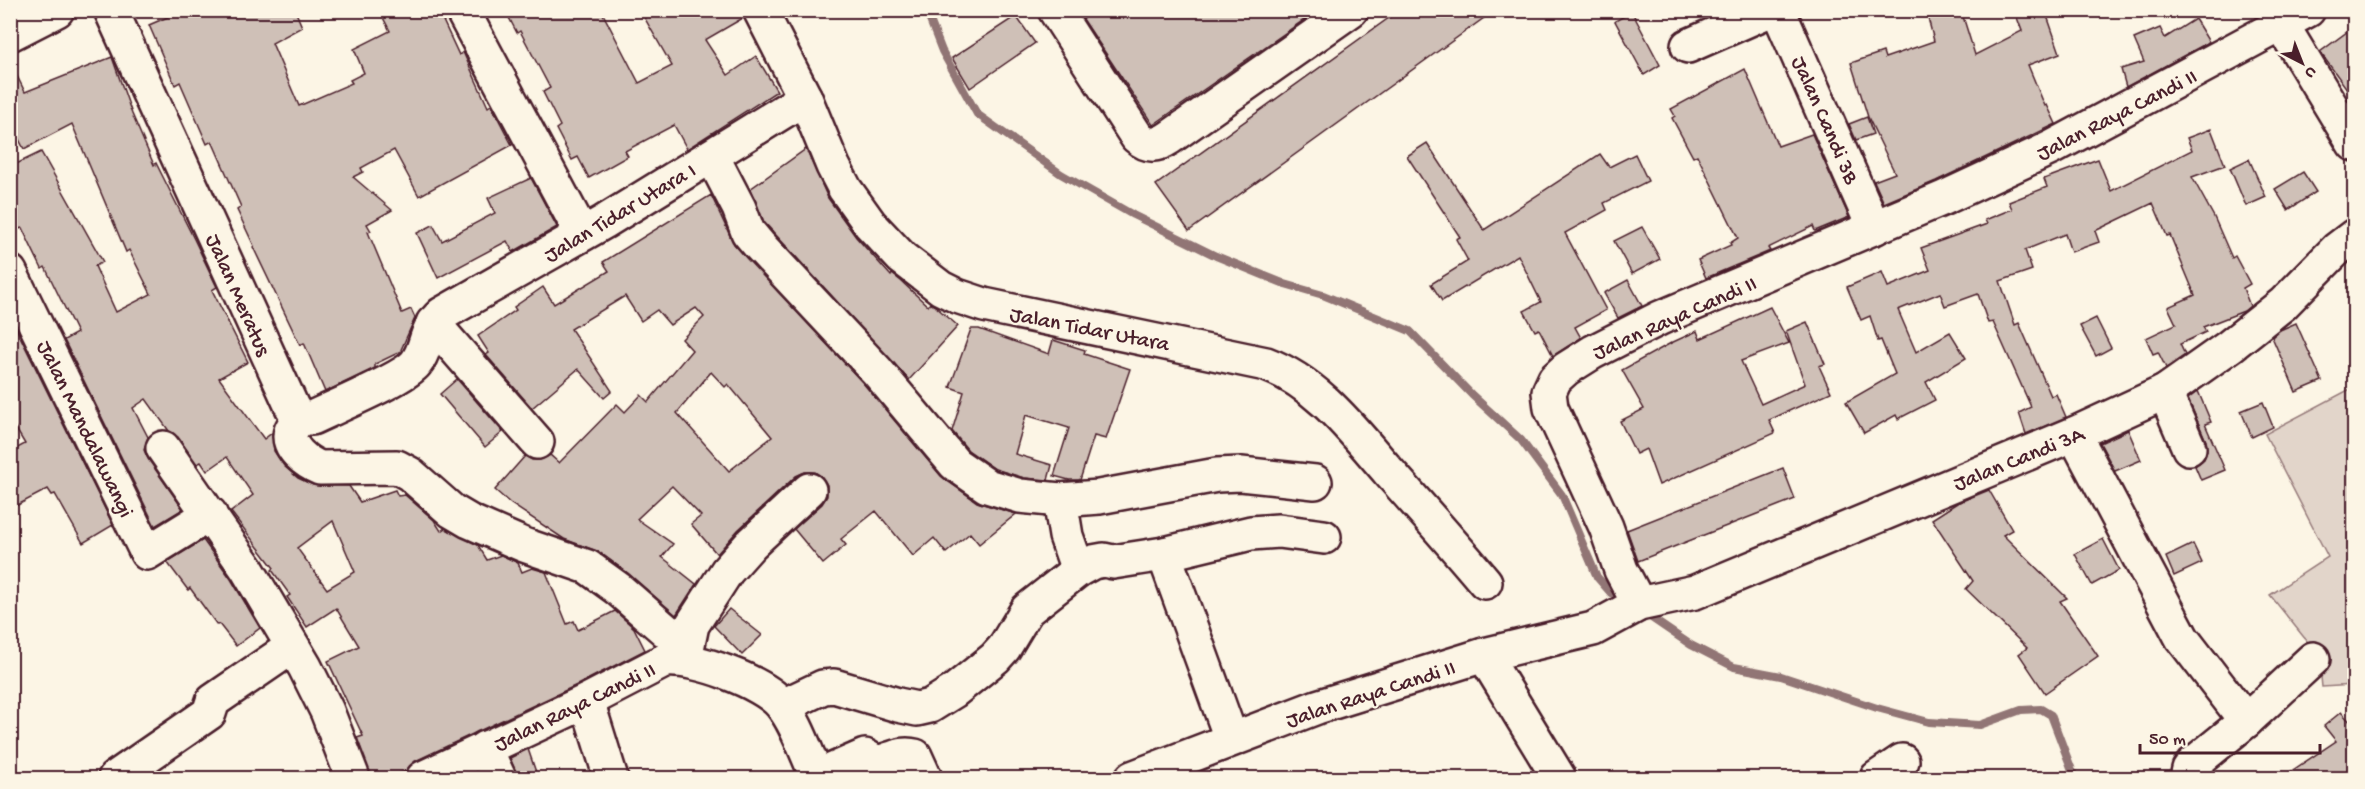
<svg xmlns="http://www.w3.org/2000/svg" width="2365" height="789" viewBox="0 0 2365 789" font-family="'Gochi Hand',sans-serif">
	<rect width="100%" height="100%" fill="#fcf5e5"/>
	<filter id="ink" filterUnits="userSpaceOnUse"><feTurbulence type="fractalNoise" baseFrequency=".0167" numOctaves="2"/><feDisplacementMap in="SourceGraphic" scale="12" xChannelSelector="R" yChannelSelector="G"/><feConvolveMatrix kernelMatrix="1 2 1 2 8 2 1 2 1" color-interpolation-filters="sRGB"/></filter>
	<g filter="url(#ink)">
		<path fill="#e2d5ca" stroke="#967a7a" stroke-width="1.5" d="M2354,387V685L2322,687L2319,656L2270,595L2328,557L2265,434Z"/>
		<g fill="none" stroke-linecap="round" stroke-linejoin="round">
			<g stroke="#917474" stroke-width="8">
				<path d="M926,10L942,51L977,114L1061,174L1133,215L1216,256L1285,284L1323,295L1410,331L1472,395L1521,440L1562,495L1597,577L1611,593"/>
				<path d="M1644,613L1691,645L1734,667L1781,676L1877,708L1929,722L1980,725L2021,710L2041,709L2051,715L2075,778"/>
			</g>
		</g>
		<g fill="#cfc0b7" stroke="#4a1f2b" stroke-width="1.5" fill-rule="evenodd">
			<path d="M184,10H295L302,27L272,43L299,106L352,83L350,80L364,73L354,49L390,31L379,10H438L459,55L463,52L488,107L491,105L512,145L419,196L394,150L361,168L363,172L353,177L392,210L367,224L371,231L368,232L402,313L411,309L415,318L400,352L375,364V368L325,392L304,343L300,345L253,247L254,246L237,210L241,207L212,141L207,144L180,82L175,85L149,25Z"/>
			<path d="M505,10H601L639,83L672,66L640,10H742L743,18L705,40L728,75L756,56L777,91L687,149L674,125L625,151L628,156L589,178L578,157L572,160L556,129L560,126L543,92L550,88L520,31L517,33Z"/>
			<path d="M1096,10H1318L1153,125L1083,19Z"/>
			<path d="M1400,10H1495L1189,231L1156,185Z"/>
			<path d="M1926,10H1961L1975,55L2022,31L2016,15L2028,10H2045L2060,53L2028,65L2045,106L2047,105L2056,124L1936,181L1884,203L1874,181L1895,173L1868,117L1851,63L1883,52L1885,58L1934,41Z"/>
			<path d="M1632,12L1660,65L1644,75L1615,21Z"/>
			<path d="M1016,16L1035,43L970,88L952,58Z"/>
			<path d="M2195,19L2209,42L2126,87L2121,69L2144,62L2134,39L2160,28L2165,38Z"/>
			<path d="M2355,26V100L2320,52Z"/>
			<path d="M112,57L132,114L154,165L156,163L194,239L217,287L212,290L248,362L219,378L264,439L272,433L274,451L284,466L298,478L313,485L349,486L360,502L395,490L398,496L405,495L434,520L441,531L445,528L478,545L487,560L501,555L518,563L522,572L532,568L546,572L567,624L574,621L578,630L615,611L634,628L645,650L579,684L415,761L406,771L388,778H371L357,738L363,736L328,661L359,646L336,608L307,627L287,597L290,595L272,570L274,568L231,512L253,495L227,457L207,471L201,462L197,464L178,437L169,431L146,399L133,408L148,437L144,450L148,459L183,509L155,526L64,340L77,333L45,267L42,269L22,228L19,229L10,214V167L41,152L103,262L95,266L116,312L151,294L129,250L126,252L72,124L24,149L10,122V62L25,92ZM333,521L355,572L327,589L297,548Z"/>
			<path d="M1745,69L1778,146L1812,134L1849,217L1815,231L1813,226L1768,248L1770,251L1706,278L1698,260L1731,245L1730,243L1738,238L1697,155L1693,157L1672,118L1675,116L1671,109Z"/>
			<path d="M1867,117L1873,134L1856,140L1849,124Z"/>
			<path d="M2211,129L2225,165L2192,177L2214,217L2232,258L2235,256L2250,284L2243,288L2250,306L2244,311L2203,327L2206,332L2180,344L2185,355L2166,368L2158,352L2153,354L2146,338L2176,324L2168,307L2195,295L2170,235L2167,236L2153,203L2095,231L2099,242L2071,252L2065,234L2025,250L2032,270L2000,281L2015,325L2019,323L2051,396L2056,394L2066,417L2026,434L2019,413L2031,407L1993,322L1988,323L1978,294L1945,306L1940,293L1898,310L1916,352L1950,332L1966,358L1926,382L1935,400L1898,419L1896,415L1864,433L1846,402L1895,374L1881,340L1878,341L1870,316L1861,320L1847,287L1882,272L1888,287L1930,270L1921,248L1987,224L1985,220L2012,209L2009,202L2047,187L2044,179L2098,159L2111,191L2192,150L2187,138Z"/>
			<path d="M1427,143L1484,230L1600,154L1609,167L1635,154L1648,181L1604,203L1607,210L1565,233L1606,310L1575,327L1581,338L1553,356L1539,329L1535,331L1524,311L1541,302L1518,255L1442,301L1431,284L1468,261L1456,239L1460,237L1407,156Z"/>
			<path d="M806,149L828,198L856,237L891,276L892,274L901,281L928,306L930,303L935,306L958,326L909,380L764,222L750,189Z"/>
			<path d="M2249,159L2266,197L2246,206L2230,168Z"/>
			<path d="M2303,172L2316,192L2288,210L2275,189Z"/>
			<path d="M531,178L557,227L513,252L507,241L438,278L417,233L433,225L442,241L495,213L488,198Z"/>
			<path d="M711,195L734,244L863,383L941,476L977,502L1016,514L979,544L970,533L946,553L934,538L913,556L876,511L841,539L846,545L823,564L794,529L822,504L827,496V485L822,477L815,472H805L796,476L738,530L717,554L691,524L701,516L672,486L637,519L673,544L662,557L696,584L676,615L629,574L599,552L564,539L511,504L495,490L525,456L532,460H540L550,455L559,463L617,404L625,412L641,395L648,402L692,350L682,339L704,317L696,308L670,325L657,310L641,321L625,296L571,329L612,391L604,398L578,369L532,408L486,355L489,353L478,336L516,310L514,307L543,287L554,304L609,271L603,262ZM711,372L725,387L728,384L772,437L729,471L677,413Z"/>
			<path d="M1642,227L1660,259L1632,274L1614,241Z"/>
			<path d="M1628,280L1642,306L1618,318L1604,293Z"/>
			<path d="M1770,307L1789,343L1741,361L1761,404L1805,384L1786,331L1807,322L1825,364L1819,366L1831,392L1769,420L1775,433L1659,485L1646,449L1636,454L1620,421L1644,409L1622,370L1671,343L1697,331L1700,339Z"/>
			<path d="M10,316L113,525L83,543L55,494L52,495L48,489L10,509V452L25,444L10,419Z"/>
			<path d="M2096,318L2111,348L2096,356L2080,326Z"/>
			<path d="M2296,323L2322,381L2296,392L2272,337L2280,330Z"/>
			<path d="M971,329H979L1049,354L1053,340L1085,350L1084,354L1130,369L1106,439L1094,436L1080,480H1069L1054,476L1069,428L1026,415L1015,454L1052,465L1048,480L1024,478L995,469L968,450L952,431L964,392L950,387Z"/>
			<path d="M457,379L503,432L485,447L440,394Z"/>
			<path d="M2198,391L2211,422L2205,424L2225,470L2201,480L2195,466L2204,459L2207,451L2206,441L2188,399Z"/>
			<path d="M2263,402L2273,427L2252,437L2241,411Z"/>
			<path d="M2128,430L2141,460L2115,471L2100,443Z"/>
			<path d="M1783,468L1795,499L1638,561L1627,530Z"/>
			<path d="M1989,490L2012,530L2003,535L2067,598L2060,601L2098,656L2045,693L2019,654L2027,648L1966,589L1973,581L1932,519L1957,503Z"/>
			<path d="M2103,539L2119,570L2092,585L2075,554Z"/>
			<path d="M203,540L231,579L260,628L236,646L219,624L217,625L190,588L188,590L167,562Z"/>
			<path d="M2193,544L2202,563L2174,576L2166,557Z"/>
			<path d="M729,609L762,635L742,655L714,626Z"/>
			<path d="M2341,712L2355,727V778H2281L2336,741L2324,726Z"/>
			<path d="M528,749L538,778H518L510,758Z"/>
		</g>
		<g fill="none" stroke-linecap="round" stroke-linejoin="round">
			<g stroke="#4a1f2b" stroke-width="38">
				<g id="minor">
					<path d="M111,10L292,407L299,418H312C332,408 405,378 416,363C428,348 424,330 442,314L604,222L805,98"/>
					<path d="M462,10L582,234"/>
					<path d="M760,10L805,98L833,166L845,189L870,224L902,258L941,288L957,296L984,305L1266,364C1319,384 1353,431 1389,472C1421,508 1454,545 1485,582"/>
					<path d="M1055,10L1137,137C1148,147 1157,146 1169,138L1351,10"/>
					<path d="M1778,10L1874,228"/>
					<path d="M2282,25L2354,144"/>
					<path d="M1688,46L1770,10"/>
					<path d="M712,156L739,208L748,232L759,245L877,371L955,464L987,486L1020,496L1060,500L1099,497L1217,475L1241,474L1315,482"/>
					<path d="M10,272L147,553L210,514"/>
					<path d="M433,323L537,442"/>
					<path d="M2165,392L2189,448"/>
					<path d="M299,418C297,422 293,426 291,431C285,447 307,463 320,468L397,467L410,474L452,511L469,521L524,545L588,567L617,588L687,649L679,659"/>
					<path d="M2074,434L2182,638L2246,721L2193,764L2189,769L2187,778"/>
					<path d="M163,448L247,569L305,667L327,711L353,778"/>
					<path d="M1060,500L1066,536L1078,570"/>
					<path d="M1164,554L1251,533L1279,531L1324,537"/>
					<path d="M1639,604L1621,570L1606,527L1551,408L1549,392L1555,379L1566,369L1593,352L1660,318L1944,198L2051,148L2308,10"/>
					<path d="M687,649L692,625L727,571L751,544L809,490"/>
					<path d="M1484,655L1559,778"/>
					<path d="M587,701L611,778"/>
					<path d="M783,706L823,687L834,686L898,705L917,709L930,706L954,691L995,658L1004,648L1027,610L1078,570L1093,562L1104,560L1113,562L1164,554L1231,738"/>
					<path d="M2246,721L2313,659"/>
					<path d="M485,748L499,778"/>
					<path d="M817,777L865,756L877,763C891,760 900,752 915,756L925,778"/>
					<path d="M115,778L209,713L213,701L292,647"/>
					<path d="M423,778L587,701L666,660C694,657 763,682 781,704C797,723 807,756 818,778"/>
					<path d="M1132,778L1317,707L1484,655L1593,629L1639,604L1695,592L2074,434L2165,392L2230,346L2283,304L2337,249L2354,236"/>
					<path d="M1877,778L1902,761"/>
				</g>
			</g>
			<g stroke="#4a1f2b" stroke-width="38">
				<path id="major" d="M10,34L57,10"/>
			</g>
			<use href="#minor" stroke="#fcf5e5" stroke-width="33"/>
			<use href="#major" stroke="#fcf5e5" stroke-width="33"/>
		</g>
	</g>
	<g text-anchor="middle" stroke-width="4.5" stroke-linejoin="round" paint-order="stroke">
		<g font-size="22" fill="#4a1f2b" stroke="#fcf5e5">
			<text transform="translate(2116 113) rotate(-27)" y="8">Jalan Raya Candi II</text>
			<text transform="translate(1827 119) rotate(66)" y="8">Jalan Candi 3B</text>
			<text transform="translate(619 211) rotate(-31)" y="8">Jalan Tidar Utara I</text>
			<text transform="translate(240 294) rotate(66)" y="8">Jalan Meratus</text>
			<text transform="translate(1674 316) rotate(-24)" y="8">Jalan Raya Candi II</text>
			<text transform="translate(1090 327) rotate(11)" y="8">Jalan Tidar Utara</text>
			<text transform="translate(87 428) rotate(64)" y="8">Jalan Mandalawangi</text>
			<text transform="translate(2018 457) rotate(-22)" y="8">Jalan Candi 3A</text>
			<text transform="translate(1370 692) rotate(-18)" y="8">Jalan Raya Candi II</text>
			<text transform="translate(574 705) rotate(-26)" y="8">Jalan Raya Candi II</text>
		</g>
	</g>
	<rect width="2365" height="789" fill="none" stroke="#fcf5e5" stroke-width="36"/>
	<rect x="18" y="18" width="2329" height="753" fill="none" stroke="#4a1f2b" stroke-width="2" filter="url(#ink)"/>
	<g transform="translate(2302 63) rotate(138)" stroke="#fcf5e5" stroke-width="4.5" paint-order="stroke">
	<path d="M0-4.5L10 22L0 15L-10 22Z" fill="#4a1f2b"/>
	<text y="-9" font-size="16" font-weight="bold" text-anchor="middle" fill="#4a1f2b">U</text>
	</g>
	<path d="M2140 744v9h180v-9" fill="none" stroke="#4a1f2b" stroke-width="3"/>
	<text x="2149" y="744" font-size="18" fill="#4a1f2b" stroke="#fcf5e5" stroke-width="4.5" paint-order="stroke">50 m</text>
</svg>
